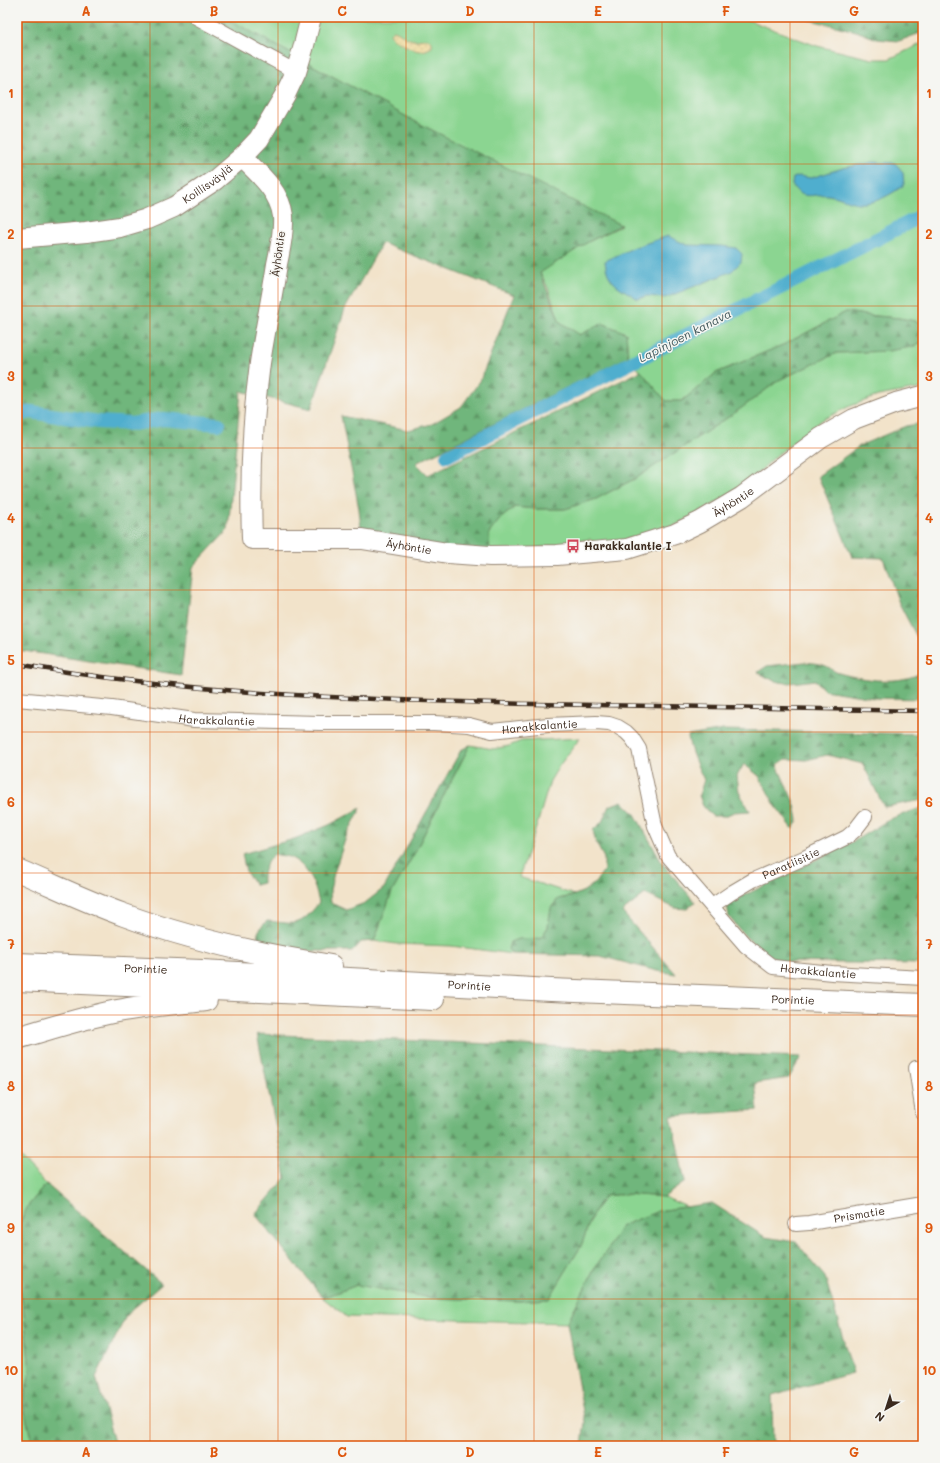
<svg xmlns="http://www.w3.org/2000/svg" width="940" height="1463" viewBox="0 0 940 1463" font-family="Mali,sans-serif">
	<defs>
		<pattern id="forest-firs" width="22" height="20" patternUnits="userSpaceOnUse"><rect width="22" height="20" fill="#70b67b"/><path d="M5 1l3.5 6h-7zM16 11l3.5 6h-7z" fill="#5d9464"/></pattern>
		<pattern id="sand-dots" width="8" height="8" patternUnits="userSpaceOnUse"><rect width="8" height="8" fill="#eeda9e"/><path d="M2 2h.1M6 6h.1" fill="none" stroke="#cdbb88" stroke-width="1.8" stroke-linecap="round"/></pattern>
	</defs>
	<rect width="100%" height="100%" fill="#f6f6f2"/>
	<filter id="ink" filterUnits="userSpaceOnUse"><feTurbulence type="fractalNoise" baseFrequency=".025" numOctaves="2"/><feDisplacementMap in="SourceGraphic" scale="8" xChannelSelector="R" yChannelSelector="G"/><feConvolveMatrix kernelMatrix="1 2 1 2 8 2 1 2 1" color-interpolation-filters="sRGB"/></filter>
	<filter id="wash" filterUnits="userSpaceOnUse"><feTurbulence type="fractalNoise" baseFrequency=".012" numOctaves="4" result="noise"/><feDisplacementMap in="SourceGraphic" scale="16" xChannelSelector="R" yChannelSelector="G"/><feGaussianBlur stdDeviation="0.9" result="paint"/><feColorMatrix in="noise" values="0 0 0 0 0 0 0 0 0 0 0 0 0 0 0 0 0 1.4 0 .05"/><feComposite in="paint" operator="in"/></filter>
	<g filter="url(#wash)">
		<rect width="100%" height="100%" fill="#f2e3ca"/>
		<g fill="#8bd591" stroke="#638058">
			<path d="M224,17H740L817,46L872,59H889L923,43V324L920,322L899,318L865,315L846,312L785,344L716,373L682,401H666L628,357L626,333L602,323L580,335L560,322L548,288L540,272L588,242L621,226L418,123Z"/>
			<path d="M923,342V388L878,396L848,407L822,420L777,455L760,471L727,497L672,527L599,547L590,539L490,556L489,533L501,518L515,507L536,509H565L596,499L638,477L736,412L779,380L837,353L888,351L911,347Z"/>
			<path d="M580,738L559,766L550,781L537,825L519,877L575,895L558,899L551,908L548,927L541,938L508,949L512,954L451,946L397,944L374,941L392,892L414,854L433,816L470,745L493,749L509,746L521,741Z"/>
			<path d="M17,1154L46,1184L28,1206L17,1229Z"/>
			<path d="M626,1194L664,1197L687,1207L658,1211L608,1249L596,1266L567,1323L347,1317L323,1298L357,1285L432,1298L519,1301L549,1299L581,1246L591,1218L604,1196Z"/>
			<path d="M17,1277L23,1304L30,1371L23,1404L33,1446H17Z"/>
		</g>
		<g fill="url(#forest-firs)" stroke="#56704c">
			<path d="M17,17H224L418,123L621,225L588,242L540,273L560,322L580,335L602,323L626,333L628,357L416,463L428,475L641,371L666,401H682L716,373L785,344L846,312L865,315L899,318L920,322L923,324V342L912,347L888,351L837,353L779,380L736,412L638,477L596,499L565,509H536L515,507L501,518L489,533L490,556L362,539L359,509L341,416L408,430L432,424L461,407L480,381L514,295L382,243L345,309L311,409L241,391L228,530L193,567L181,675L17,650Z"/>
			<path d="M798,17H923V32L899,41L877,39L856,31Z"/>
			<path d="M923,423V649L899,603L883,558L852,557L818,476L861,445L906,426Z"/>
			<path d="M805,662C812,663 820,663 826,666C831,668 834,672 839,673C862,680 903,686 923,671V699L874,698L824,690L815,680C789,683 781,687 758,672L767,666Z"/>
			<path d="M723,730L923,734V800L884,807L863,764L827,755L806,760L786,759L777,765L795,805L798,820L793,829L775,805L759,776L744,764L737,776L739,792L750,811L734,812L725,816H712L703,806L699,795L704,780C697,765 690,752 688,736Z"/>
			<path d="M470,745L433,816L414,854L392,892L374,941L361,942L353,951H265L258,948C256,934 257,931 267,921C298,924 298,928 319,903C315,884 308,865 289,857C284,856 278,855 274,854C265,863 262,871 263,883L255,885L246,872L242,854L294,839L329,825L361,808L346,837L334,873L330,890L331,903L346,910L365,903L384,888L461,750Z"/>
			<path d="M622,801L635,814L662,863L695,902L687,909L675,908L645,894L622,912L676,974L657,971L600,956L512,954L508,949L510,942L518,939L541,938L548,927L551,908L558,899L570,897L584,891L595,883L604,870V858L596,843L593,830L602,822L609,806Z"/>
			<path d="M923,807V964L782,962L764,952L746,937L729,917L727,904L854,841L890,819Z"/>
			<path d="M257,1034L801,1057L789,1078L755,1083L758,1110L671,1116L685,1182L664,1197L626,1194L604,1196L591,1218L581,1246L549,1299L519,1301L432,1298L357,1285L323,1298L255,1214L286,1178Z"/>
			<path d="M46,1184L162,1284L127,1314L96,1377L115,1446H33L23,1404L30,1371L23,1304L17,1279V1229L28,1206Z"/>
			<path d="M712,1203L765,1237L796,1242L825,1277L853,1373L772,1395L773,1446H582L585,1422L567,1323L596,1266L608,1249L621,1226L658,1211Z"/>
		</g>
		<path fill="url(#sand-dots)" stroke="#94825e" d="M393,30C401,31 404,39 413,40C421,41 426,36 432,42V47C419,55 414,49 402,44C397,41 394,40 390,34Z"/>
		<g fill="#50aece" stroke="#466c76">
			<path d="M873,162L895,163L903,172L904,185C892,194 874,205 858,203C848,202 839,196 828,195C812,193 803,202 792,185L793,178L799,176L811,178L843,168Z"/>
			<path d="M668,236L687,245L722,246L736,248L742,254L741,262L732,271L718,277L665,298L647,296L638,299C620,287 607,284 605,261L635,247Z"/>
		</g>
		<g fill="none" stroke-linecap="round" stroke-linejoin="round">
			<g stroke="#50aece" stroke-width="14">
				<path d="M17,415L31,412L99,422L132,424L163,419L219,424"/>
				<path d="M447,456C605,374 765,298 923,215"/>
			</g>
		</g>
	</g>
	<g filter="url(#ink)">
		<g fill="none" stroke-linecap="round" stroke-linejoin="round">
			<g stroke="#968674" stroke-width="16">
				<g id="street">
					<path d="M196,17L296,72"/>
					<path id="s1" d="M17,699L112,708L194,720L320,723H434L469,725L492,731L548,725L596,723L609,724L618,727L626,732L632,738L639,749L655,826L668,856L746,946L773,967L832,973L923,978"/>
					<path id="s2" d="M712,906L731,893L753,880L804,858L847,837L855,830L865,817"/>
					<path d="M916,1068L923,1113"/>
					<path id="s3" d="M796,1224L809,1223L923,1204"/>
				</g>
			</g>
			<g stroke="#968674" stroke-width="22">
				<g id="secondary">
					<path id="s4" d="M242,157C258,173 280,191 283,216C284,230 280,250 277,264C272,297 265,330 260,363C252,422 250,479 252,539H362L448,553L490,556L557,555L627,549L675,534L700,522L742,497L821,438L854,419L896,403L923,396"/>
					<path id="s5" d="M17,238L86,232L120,227L147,219L174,207L215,180L242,157L259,139L285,95L296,72L303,49L311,17"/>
				</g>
			</g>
			<g stroke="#968674" stroke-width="24">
				<g id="highway">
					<path d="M17,870C53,885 87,902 124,915C189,939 262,955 331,966"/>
					<path id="s6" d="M17,964L202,971L551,990L923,1005"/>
					<path d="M17,980L433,999"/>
					<path d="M17,1038C52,1028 87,1016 123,1010C151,1005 178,1003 206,1000"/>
				</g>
			</g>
			<use href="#street" stroke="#fff" stroke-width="14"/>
			<use href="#secondary" stroke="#fff" stroke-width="20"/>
			<use href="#highway" stroke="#fff" stroke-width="22"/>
			<g stroke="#3b2a1e" stroke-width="4.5">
				<path id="rail" d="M17,664C190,694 360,700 535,704C664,706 794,708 923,711"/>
			</g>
			<use href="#rail" stroke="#f6f6f2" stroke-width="3" stroke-dasharray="9" stroke-linecap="butt"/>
		</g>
	</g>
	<path fill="none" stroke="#df570d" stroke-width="1" stroke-opacity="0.55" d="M150,17V1446M278,17V1446M406,17V1446M534,17V1446M662,17V1446M790,17V1446M17,164H923M17,306H923M17,448H923M17,590H923M17,732H923M17,873H923M17,1015H923M17,1157H923M17,1299H923"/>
	<defs>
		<g id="bus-bare" transform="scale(1.08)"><path d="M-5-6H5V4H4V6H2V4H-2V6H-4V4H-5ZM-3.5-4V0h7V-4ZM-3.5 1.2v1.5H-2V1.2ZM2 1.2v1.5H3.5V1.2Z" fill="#d1495b" stroke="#f6f6f2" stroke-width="2.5" paint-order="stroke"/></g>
	</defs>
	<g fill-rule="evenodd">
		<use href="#bus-bare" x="573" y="546"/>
	</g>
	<g text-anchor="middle" stroke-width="3" stroke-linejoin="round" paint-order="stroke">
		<g font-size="11" fill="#3b2a1e" stroke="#f6f6f2">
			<text dy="4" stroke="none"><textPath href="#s5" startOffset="202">Koillisväylä</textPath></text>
			<text transform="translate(278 254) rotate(-82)" y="4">Äyhöntie</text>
			<text dy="4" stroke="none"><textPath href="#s4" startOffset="892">Äyhöntie</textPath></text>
			<text dy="4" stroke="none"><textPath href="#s4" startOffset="556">Äyhöntie</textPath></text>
			<text dy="4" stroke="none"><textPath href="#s1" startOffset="201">Harakkalantie</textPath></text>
			<text dy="4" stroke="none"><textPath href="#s1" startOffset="525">Harakkalantie</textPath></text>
			<text dy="4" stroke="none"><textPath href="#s2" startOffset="90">Paratiisitie</textPath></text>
			<text dy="4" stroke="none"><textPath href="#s6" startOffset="129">Porintie</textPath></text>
			<text dy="4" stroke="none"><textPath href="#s1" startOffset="945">Harakkalantie</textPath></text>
			<text dy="4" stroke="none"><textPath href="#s6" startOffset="453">Porintie</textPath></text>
			<text dy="4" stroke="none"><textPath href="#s6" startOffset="777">Porintie</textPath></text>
			<text dy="4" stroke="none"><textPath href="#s3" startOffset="64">Prismatie</textPath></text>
		</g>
		<g font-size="11" font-weight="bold" fill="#3b2a1e" stroke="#f6f6f2" text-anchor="start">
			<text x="584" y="550">Harakkalantie I</text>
		</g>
		<g font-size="12" font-style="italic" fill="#42585c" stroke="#f6f6f2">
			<text transform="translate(685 336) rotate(-27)" y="4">Lapinjoen kanava</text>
		</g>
	</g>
	<rect width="940" height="1463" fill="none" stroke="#f6f6f2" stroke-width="44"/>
	<g transform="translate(886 1409) rotate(219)" stroke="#f6f6f2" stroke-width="3" paint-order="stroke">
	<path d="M0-3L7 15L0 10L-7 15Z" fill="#3b2a1e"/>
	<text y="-6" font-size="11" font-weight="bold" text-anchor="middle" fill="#3b2a1e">N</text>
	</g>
	<rect x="22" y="22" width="896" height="1419" fill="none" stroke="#df570d" stroke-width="1.5"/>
	<g font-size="13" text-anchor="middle" font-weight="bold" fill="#df570d">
		<text x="86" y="16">A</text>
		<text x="214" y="16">B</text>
		<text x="342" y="16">C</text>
		<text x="470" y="16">D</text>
		<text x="598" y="16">E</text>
		<text x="726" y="16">F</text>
		<text x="854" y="16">G</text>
		<text x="11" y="98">1</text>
		<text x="929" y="98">1</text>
		<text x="11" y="239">2</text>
		<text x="929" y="239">2</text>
		<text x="11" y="381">3</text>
		<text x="929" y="381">3</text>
		<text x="11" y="523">4</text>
		<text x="929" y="523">4</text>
		<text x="11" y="665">5</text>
		<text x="929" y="665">5</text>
		<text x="11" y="807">6</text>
		<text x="929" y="807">6</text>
		<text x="11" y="949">7</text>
		<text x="929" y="949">7</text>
		<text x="11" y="1091">8</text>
		<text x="929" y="1091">8</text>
		<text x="11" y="1233">9</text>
		<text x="929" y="1233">9</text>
		<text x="11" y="1375">10</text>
		<text x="929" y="1375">10</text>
		<text x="86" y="1457">A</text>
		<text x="214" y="1457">B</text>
		<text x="342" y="1457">C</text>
		<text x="470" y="1457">D</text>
		<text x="598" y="1457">E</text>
		<text x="726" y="1457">F</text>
		<text x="854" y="1457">G</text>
	</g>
</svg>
